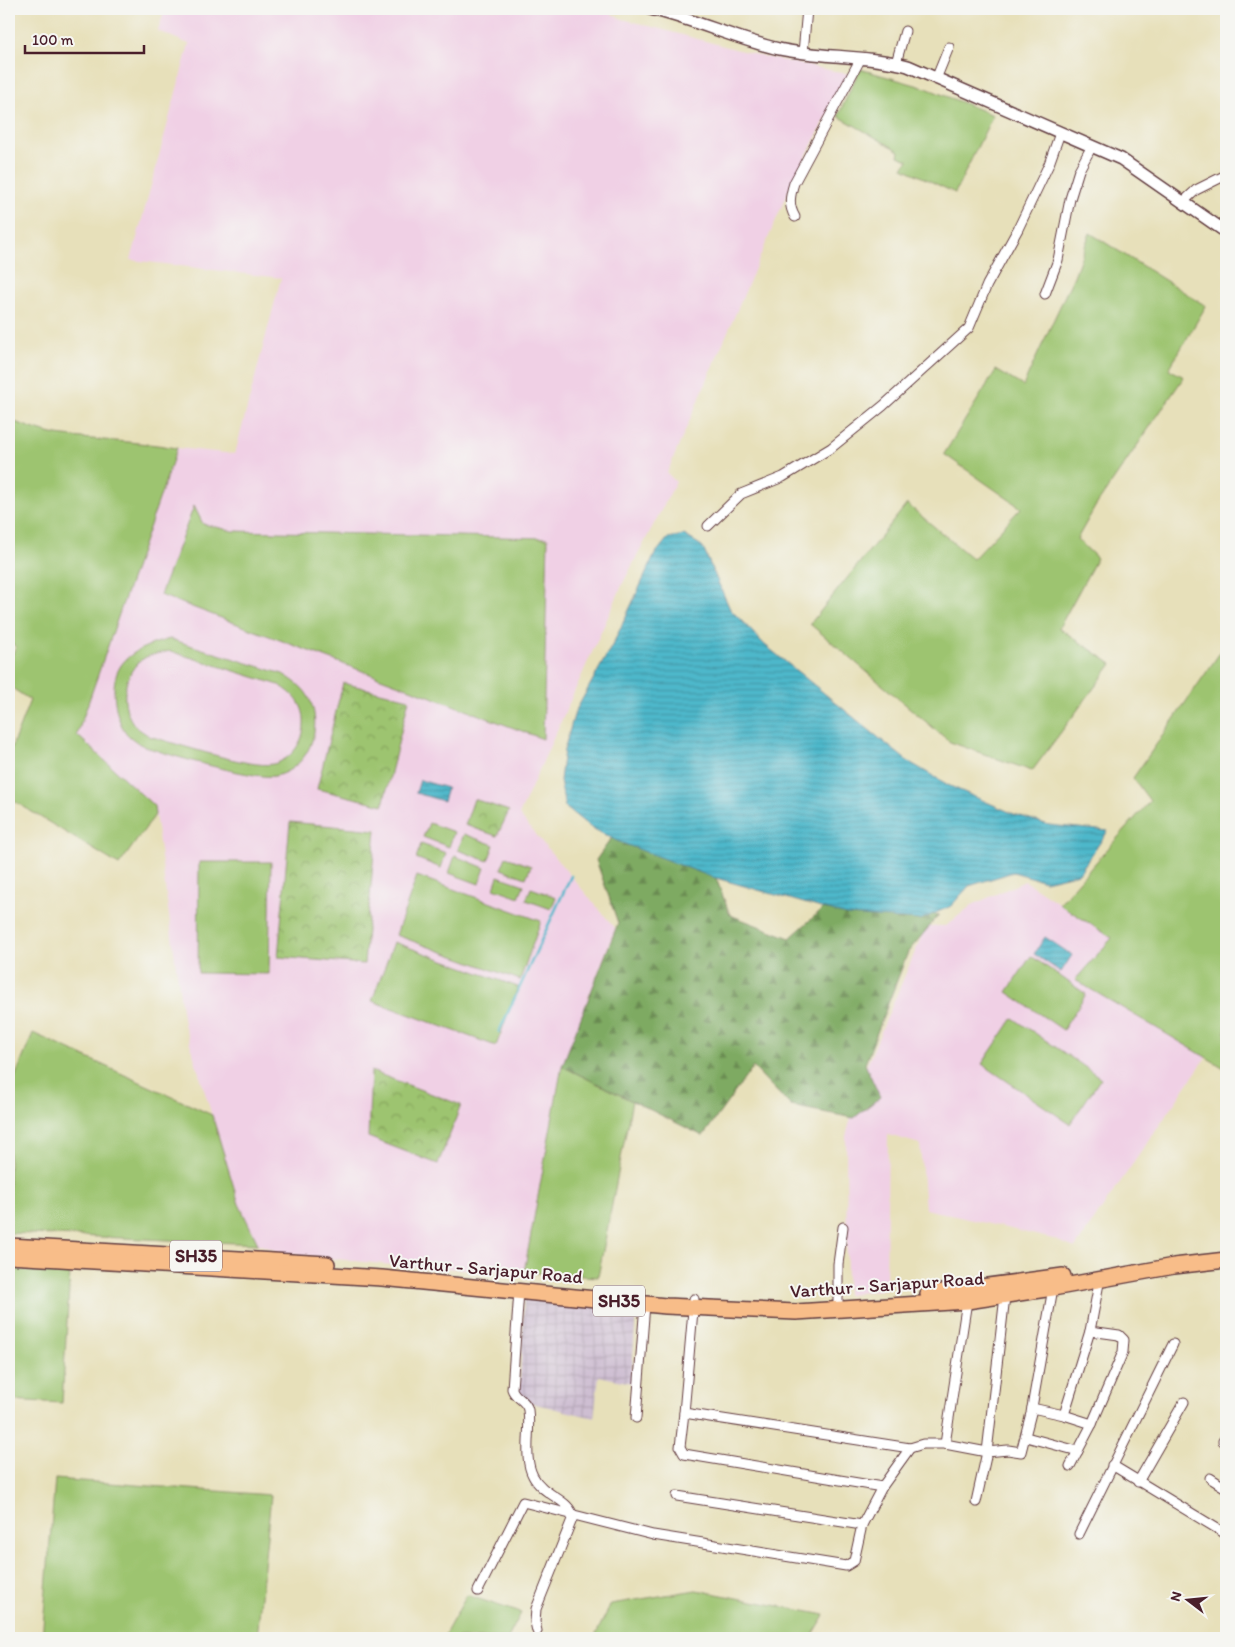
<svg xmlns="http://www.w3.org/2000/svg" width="1235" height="1647" viewBox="0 0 1235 1647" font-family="Itim,sans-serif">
	<defs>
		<pattern id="industrial-grid" width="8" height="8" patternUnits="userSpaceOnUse" patternTransform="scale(1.25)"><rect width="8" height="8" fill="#cebed2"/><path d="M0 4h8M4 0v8" fill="none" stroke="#b2a3b4"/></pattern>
		<pattern id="forest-firs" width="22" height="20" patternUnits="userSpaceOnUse" patternTransform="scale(1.25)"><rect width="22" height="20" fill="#7eaa62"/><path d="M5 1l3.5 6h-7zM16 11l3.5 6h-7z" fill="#698a51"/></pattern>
		<pattern id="park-crowns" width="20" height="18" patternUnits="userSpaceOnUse" patternTransform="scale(1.25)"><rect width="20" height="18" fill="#9dc46f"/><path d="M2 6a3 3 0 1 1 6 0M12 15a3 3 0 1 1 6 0" fill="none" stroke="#829f5b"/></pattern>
		<pattern id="water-rules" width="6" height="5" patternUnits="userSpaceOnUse" patternTransform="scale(1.25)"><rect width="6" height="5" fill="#4eb8cb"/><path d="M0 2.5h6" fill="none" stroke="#4395a5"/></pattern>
	</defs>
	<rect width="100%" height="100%" fill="#f6f6f2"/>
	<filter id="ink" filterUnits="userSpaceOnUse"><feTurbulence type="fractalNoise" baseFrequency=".02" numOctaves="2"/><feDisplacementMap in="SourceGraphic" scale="10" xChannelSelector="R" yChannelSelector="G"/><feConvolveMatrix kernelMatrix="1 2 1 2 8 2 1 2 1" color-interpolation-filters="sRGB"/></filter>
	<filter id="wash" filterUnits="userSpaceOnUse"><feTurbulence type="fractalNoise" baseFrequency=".0096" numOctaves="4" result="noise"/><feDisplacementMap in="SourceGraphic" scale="20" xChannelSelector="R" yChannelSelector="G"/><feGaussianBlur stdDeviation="1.12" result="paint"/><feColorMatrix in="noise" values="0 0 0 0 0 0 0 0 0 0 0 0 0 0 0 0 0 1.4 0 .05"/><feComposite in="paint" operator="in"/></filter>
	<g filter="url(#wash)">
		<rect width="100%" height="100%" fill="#e7e0ba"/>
		<g fill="#f0d0e5">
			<path d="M165,9H603L619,18L761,56L849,74L791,185L667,473L676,482L624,581L519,815L615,928L562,1066L524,1272L401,1266L282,1253L258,1244L239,1204L184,1024L154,806L77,735L177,448L235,454L281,278L131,260L189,44L158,31Z"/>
			<path d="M1025,881L1112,938L1076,981L1207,1056L1075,1248L1053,1239L925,1209L920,1144L888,1135L886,1289L847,1295L846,1136L863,1074L926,926H946L972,905Z"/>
		</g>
		<path fill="url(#industrial-grid)" d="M524,1298L636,1312L631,1383L599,1376L594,1418L519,1400Z"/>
		<g fill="#9dc46f" stroke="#74724d" fill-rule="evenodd">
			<path d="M860,69L926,88L993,115L955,193L903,168L908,160L898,156L899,151L838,116Z"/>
			<path d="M1090,233L1206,306L1169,369L1184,377L1095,507L1077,539L1097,558L1059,628L1112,664L1032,771L950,742L810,624L907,504L973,559L1021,508L944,454L996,370L1023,386L1074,276Z"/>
			<path d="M9,420C24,425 41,432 57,435C97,441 137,441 177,448L77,735L154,806L155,815L119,865L9,798V754L30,700L9,686V661L16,647L9,641Z"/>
			<path d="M194,506L203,524L233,531L548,538L543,739L160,595Z"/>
			<path d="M170,639L283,674C294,681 305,688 310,700C323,729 309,768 275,776C256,780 168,755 146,747C140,745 131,738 127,734C117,722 114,702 114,687C116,655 144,646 170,639ZM170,651L279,685C294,694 305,705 304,724C304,742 291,760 273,764C251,769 175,743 149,736C145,733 140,730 136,727C118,707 122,670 146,657C153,654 162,653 170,651Z"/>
			<path d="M1226,644V1069L1075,980L1112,938L1059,904L1150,801L1133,778Z"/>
			<path d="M429,823L454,832L449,847L423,837Z"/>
			<path d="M464,834L494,845L488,861L458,850Z"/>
			<path d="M421,844L446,853L441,868L416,858Z"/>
			<path d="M455,856L485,868L479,884L449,873Z"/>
			<path d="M506,857L531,866L526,878L501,869Z"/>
			<path d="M199,862H271L269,974L198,973Z"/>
			<path d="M417,876L541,921L520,980L396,935Z"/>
			<path d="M498,876L524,885L519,897L494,888Z"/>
			<path d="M531,888L556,897L551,909L526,900Z"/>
			<path d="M394,942L518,987L496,1046L372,1001Z"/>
			<path d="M1031,956L1086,994L1063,1030L1007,992Z"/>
			<path d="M1013,1018L1101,1078L1070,1124L982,1064Z"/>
			<path d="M33,1033L212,1115L239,1204L258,1244L9,1233V1092Z"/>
			<path d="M562,1066L632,1101L598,1277L524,1272Z"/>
			<path d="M9,1269L70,1273L62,1403L9,1400Z"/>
			<path d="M55,1479L271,1495L257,1638H42Z"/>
			<path d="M696,1590L825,1615L811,1638H594L611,1604Z"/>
			<path d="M467,1595L521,1613L508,1638H443Z"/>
		</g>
		<path fill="url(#forest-firs)" stroke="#646446" d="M620,826L702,841L730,915L790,938L828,904L939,915L908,952L865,1064L880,1097L854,1118L791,1106L753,1067L703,1136L562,1066L618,923L596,860Z"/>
		<g fill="url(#park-crowns)" stroke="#74724d">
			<path d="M343,683L409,699L383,805L317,789Z"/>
			<path d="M474,799L509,811L497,836L465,825Z"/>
			<path d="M290,822L376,830L364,964L278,957Z"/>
			<path d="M371,1071L461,1105L438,1164L368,1137Z"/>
		</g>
		<g fill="url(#water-rules)" stroke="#4c6c7b">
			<path d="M684,535L702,546L730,609L765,645L906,760L950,786L1014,814L1049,825L1108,831L1079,873L1045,881L1013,872L969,886L951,906L920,920L846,915L709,876L617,841L590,827L565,807L560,780L564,750L575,712L614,642L655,554L668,538Z"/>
			<path d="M420,780L447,788L443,801L416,793Z"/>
			<path d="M1045,937L1072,955L1061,972L1034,954Z"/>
		</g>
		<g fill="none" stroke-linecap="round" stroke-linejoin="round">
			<path stroke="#4eb8cb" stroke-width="2.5" d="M499,1032L571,876"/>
		</g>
	</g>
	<g filter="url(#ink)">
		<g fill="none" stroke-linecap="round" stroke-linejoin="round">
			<g stroke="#623c40" stroke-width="11">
				<g id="minor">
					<path d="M803,53L807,9"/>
					<path d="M896,63L905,31"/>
					<path d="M936,79L949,47"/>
					<path d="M1183,202L1196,190L1226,175"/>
					<path d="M795,217C788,205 790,196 794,183L861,58"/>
					<path d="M1045,294L1058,260L1070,199L1079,170L1092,146"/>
					<path d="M708,526L741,494L783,477L831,448L883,406L969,328L987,285L1018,229L1049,164L1060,133"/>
					<path d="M519,1291L512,1389C515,1399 526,1399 528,1410C531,1431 523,1457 533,1476C543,1496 570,1499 573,1517L536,1609L535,1622L537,1631"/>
					<path d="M967,1301L945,1444L987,1452L1008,1450L1021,1452L1031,1413L1053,1288"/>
					<path d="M838,1310V1264L843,1227"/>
					<path d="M1090,1331L1064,1415L1092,1424"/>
					<path d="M1032,1408L1064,1415"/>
					<path d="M684,1413L694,1299"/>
					<path d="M636,1418L645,1304"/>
					<path d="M1026,1437L1078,1451"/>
					<path d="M1223,1441L1226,1443"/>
					<path d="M1112,1465L1226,1534"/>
					<path d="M1070,1466L1092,1424L1123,1352L1124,1340L1119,1335L1090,1331L1100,1278"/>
					<path d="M1210,1478L1226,1488"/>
					<path d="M1138,1482L1184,1402"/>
					<path d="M882,1487L684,1454L680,1447L684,1413L910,1448"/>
					<path d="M677,1496L862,1525"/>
					<path d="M976,1502L987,1452L1005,1296"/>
					<path d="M1079,1534L1173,1344"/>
					<path d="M478,1591L523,1502L653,1535L846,1566L854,1561L862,1525L882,1487L910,1448L923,1444H945"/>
				</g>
			</g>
			<g stroke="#623c40" stroke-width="14">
				<path id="tertiary" d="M650,9C694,19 735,39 779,49C821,58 866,55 908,66L1121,159L1226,232"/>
			</g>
			<g stroke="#623c40" stroke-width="18">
				<g id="primary">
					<path d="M9,1246L327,1264"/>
					<path d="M9,1256L382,1278L666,1306L796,1312L967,1301L1053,1288L1174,1266L1226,1260"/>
					<path d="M928,1294L1063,1276"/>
				</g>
			</g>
			<use href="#minor" stroke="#fff" stroke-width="9"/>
			<use href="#tertiary" stroke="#fff" stroke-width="11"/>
			<use href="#primary" stroke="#f8bd89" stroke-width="15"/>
		</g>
	</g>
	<g text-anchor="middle" stroke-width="4" stroke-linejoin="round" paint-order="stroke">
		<g fill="#f6f6f2" stroke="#7e6067" stroke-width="1">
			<rect x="170" y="1240.5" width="52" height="31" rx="4"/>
			<rect x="593" y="1285.5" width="52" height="31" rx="4"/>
		</g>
		<g font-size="18" font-weight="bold" fill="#4a1f2b">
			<text x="196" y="1262">SH35</text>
			<text x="619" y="1307">SH35</text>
		</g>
		<g font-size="19" fill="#4a1f2b" stroke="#f6f6f2">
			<text transform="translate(486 1268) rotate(5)" y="7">Varthur - Sarjapur Road</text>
			<text transform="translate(887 1284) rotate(-4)" y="7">Varthur - Sarjapur Road</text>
		</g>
	</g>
	<rect width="1235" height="1647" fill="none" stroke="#f6f6f2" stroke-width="30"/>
	<g transform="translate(1188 1600) rotate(286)" stroke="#f6f6f2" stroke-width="4" paint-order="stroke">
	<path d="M0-4L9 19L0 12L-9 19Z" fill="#4a1f2b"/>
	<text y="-8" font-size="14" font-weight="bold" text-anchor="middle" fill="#4a1f2b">N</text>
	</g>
	<path d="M25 45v8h119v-8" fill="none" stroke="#4a1f2b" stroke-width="2.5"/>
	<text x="32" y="45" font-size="15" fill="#4a1f2b" stroke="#f6f6f2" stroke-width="4" paint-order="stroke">100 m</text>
</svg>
